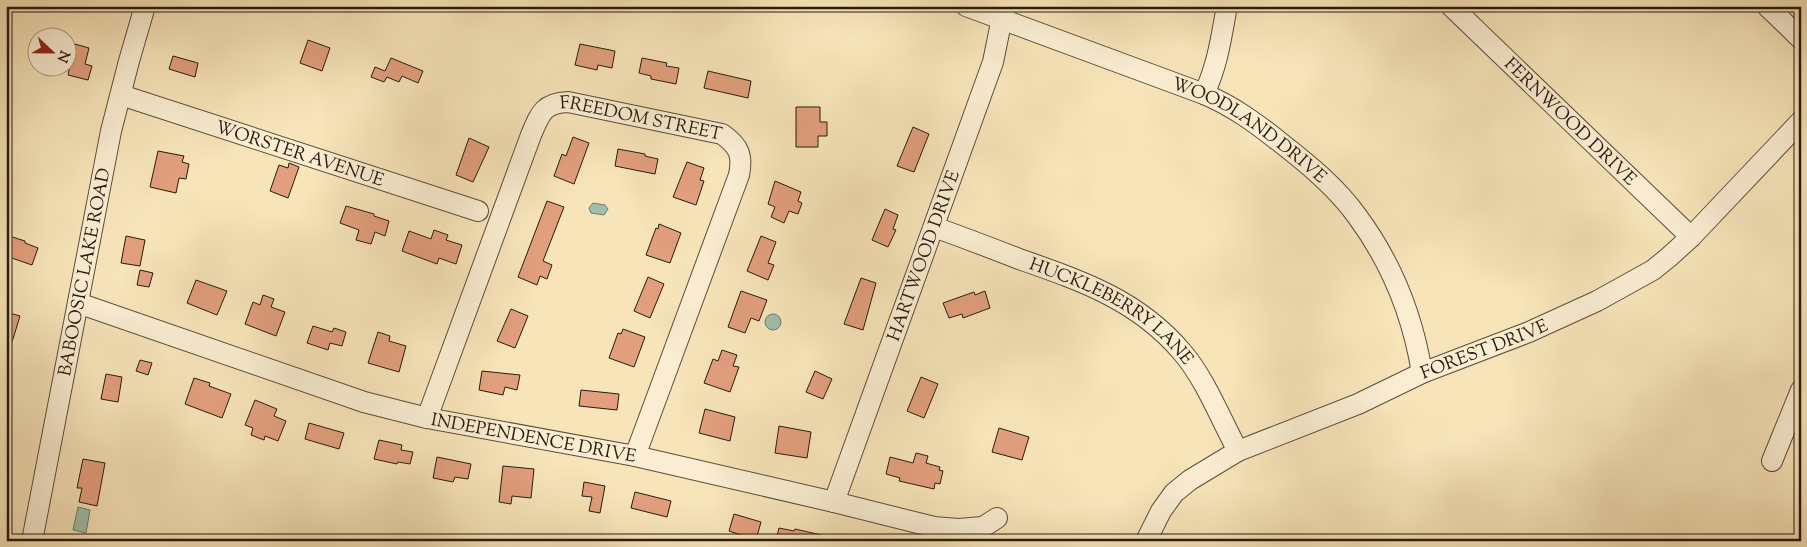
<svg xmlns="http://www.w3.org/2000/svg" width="1807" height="547" viewBox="0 0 1807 547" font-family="'Sorts Mill Goudy',serif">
	<rect width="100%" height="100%" fill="#f7e4b9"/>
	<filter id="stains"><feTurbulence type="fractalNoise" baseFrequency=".004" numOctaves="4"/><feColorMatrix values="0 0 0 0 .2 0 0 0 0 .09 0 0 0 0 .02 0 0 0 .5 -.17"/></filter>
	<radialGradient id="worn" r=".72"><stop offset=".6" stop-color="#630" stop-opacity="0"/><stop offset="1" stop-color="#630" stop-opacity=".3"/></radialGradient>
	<g fill="#9ebfab" stroke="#6f7d6c">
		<path d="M593,203L605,205L608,209L604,215L591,213L589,208Z"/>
		<circle cx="773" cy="322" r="8"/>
		<path d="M78,507L90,510L86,533L73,530Z"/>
	</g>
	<g fill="#e29f7d" stroke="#281b0e">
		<path d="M308,40L330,48L322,71L300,63Z"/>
		<path d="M75,44L89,48L85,64L92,66L88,80L68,75Z"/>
		<path d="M580,44L615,51L612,68L598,65L597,70L575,65Z"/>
		<path d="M173,56L198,63L195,77L169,69Z"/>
		<path d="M391,58L423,71L418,83L402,76L399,82L387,77L384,82L371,77L375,67L385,71Z"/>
		<path d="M642,58L667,63L666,66L679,68L676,84L651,79V76L639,73Z"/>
		<path d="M708,71L751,81L748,98L704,88Z"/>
		<path d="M796,107H820V122H827V136H818V147H796Z"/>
		<path d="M913,127L929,134L914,172L897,166Z"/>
		<path d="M573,137L589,143L574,184L554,176L562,154L566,156Z"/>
		<path d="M469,138L489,147L473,182L456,175Z"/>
		<path d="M618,149L645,154V156L658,159L655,174L615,166Z"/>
		<path d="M158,151L184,156L182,162L189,164L186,179L179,178L176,193L150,187Z"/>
		<path d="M687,162L704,168L700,180L704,181L696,205L673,197Z"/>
		<path d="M289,163L299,167L288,198L270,191L279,165L288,168Z"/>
		<path d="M775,181L801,192L798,201L802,203L798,214L789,211L784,223L771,217L775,207L768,204Z"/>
		<path d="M547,201L564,207L543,261L552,265L547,279L540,276L537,285L518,277Z"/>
		<path d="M346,206L374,214V216L389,221L385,236L375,232L371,244L356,240L359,230L340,223Z"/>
		<path d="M885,209L898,215L893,229L896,230L888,247L872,240Z"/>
		<path d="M659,224L681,233L670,263L646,255L656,228L658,229Z"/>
		<path d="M434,230L448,235L446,240L462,245L456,264L439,258L437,264L402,251L409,231L431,239Z"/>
		<path d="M6,235L25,241V243L38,248L32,265L6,256Z"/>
		<path d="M126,236L145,240L140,266L121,263Z"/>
		<path d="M761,236L776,242L768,263L774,265L768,280L747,271Z"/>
		<path d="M140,270L153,273L149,287L137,285Z"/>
		<path d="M648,277L664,284L650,318L634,311Z"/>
		<path d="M861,278L876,283L863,330L844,324Z"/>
		<path d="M196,280L227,291L217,315L187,303Z"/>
		<path d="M741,291L767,300L759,321L751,318L745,333L728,327Z"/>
		<path d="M985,291L990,308L963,318L962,314L949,318L943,303L974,292L975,295Z"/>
		<path d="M263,295L274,299L271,307L285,312L276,336L245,324L253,302L260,305Z"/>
		<path d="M511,309L528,316L515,348L497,341Z"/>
		<path d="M6,312L20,316L9,352H6Z"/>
		<path d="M313,326L332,332L334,328L346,332L342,346L330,343L328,350L307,343Z"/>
		<path d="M623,329L645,337L634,367L609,358L618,333L621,334Z"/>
		<path d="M378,332L390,336L389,341L406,346L399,372L368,363Z"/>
		<path d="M722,350L737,355L733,366L739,367L730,392L704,383L713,359L718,361Z"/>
		<path d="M140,360L152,363L148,375L136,371Z"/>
		<path d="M482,371L520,375L517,390L505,387L503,395L479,390Z"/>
		<path d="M815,371L832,379L823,399L806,392Z"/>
		<path d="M106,374L122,377L118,402L101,399Z"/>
		<path d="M921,377L938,384L924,418L907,411Z"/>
		<path d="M194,378L210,383L209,386L231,394L222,418L185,404Z"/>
		<path d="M581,390L619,394L617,410L579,406Z"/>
		<path d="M255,400L277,409L274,416L286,421L278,441L265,436L264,440L251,435L253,428L245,425Z"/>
		<path d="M705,409L735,417L730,441L699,433Z"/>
		<path d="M309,423L344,433L339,449L305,439Z"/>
		<path d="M779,426L811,432L807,458L775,453Z"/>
		<path d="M999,428L1029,437L1022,460L992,452Z"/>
		<path d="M379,440L402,445L401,450L413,452L410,464L398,462L397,464L374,459Z"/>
		<path d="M916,453L928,456L926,463L940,467L939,470L943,471L940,484L935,483L934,489L899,481L900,478L886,474L890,457L913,463Z"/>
		<path d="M437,457L471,464L468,479L455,477L453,482L433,478Z"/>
		<path d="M83,459L105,463L97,506L79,502L82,488H77Z"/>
		<path d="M503,466L534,469L531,498L512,496L511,504L499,502Z"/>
		<path d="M584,482L605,486L600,513L589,511L592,497L582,496Z"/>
		<path d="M635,492L671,501L667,517L631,508Z"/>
		<path d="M734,514L761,522L756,540L729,531Z"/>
		<path d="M779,528L794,531L795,529L826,536V541H776Z"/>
	</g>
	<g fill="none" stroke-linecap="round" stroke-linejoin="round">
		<g stroke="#5c4d39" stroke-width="22">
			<g id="minor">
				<path id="s1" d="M966,6L1204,94C1233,106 1257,124 1281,143C1308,164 1337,188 1357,216C1391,262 1413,317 1422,373"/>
				<path id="s2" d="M1451,6L1691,237"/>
				<path d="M1767,6L1801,39"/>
				<path d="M1204,94C1218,64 1221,38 1227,6"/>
				<path id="s3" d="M121,95L478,211"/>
				<path id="s4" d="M934,227C962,237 991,248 1019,259C1082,281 1138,300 1182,352C1206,380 1220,418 1238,451"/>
				<path id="s5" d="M78,303L364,402L427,418L635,456L834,502L934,527L958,529L983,527L997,518"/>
				<path id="s6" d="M427,418L531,135C540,114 543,103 568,102L722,134C739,146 743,155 739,175L635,456"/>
				<path d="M1772,461L1801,390"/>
				<path id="s7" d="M834,502L993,62L1004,8"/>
				<path id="s8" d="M32,541L111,131L129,61L145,6"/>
				<path id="s9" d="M1146,541L1161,511L1174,493L1190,480L1238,451L1358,404L1422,373L1529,332L1597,301L1653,270L1669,257L1691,237L1801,121"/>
			</g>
		</g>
		<use href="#minor" stroke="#faedd2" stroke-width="20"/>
	</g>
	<g text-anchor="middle" stroke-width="4" stroke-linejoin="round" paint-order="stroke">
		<g font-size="18" fill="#281b0e" stroke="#faedd2">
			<text dy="6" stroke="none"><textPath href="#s6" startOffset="430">FREEDOM STREET</textPath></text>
			<text dy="6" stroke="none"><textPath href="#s2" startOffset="166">FERNWOOD DRIVE</textPath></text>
			<text dy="6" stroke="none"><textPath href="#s1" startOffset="311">WOODLAND DRIVE</textPath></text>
			<text dy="6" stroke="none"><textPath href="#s3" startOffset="188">WORSTER AVENUE</textPath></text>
			<text dy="6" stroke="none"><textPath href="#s7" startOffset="262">HARTWOOD DRIVE</textPath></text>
			<text dy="6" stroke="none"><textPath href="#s8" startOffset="274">BABOOSIC LAKE ROAD</textPath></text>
			<text dy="6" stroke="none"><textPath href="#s4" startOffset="198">HUCKLEBERRY LANE</textPath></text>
			<text dy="6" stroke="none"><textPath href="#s9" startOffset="399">FOREST DRIVE</textPath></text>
			<text dy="6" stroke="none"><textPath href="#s5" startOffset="476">INDEPENDENCE DRIVE</textPath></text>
		</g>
	</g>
	<rect width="1807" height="547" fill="none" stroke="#f7e4b9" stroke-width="25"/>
	<rect x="8" y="8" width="1792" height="532" fill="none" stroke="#281b0e" stroke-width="2.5"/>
	<rect x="12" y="12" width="1782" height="522" fill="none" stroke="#281b0e"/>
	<g transform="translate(52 52) rotate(112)"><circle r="24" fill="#faedd2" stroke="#a69984"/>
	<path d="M0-4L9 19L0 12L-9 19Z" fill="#8f2418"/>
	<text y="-8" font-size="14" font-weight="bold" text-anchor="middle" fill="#281b0e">N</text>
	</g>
	<rect width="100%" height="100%" filter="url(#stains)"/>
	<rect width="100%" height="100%" fill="url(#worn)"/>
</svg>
